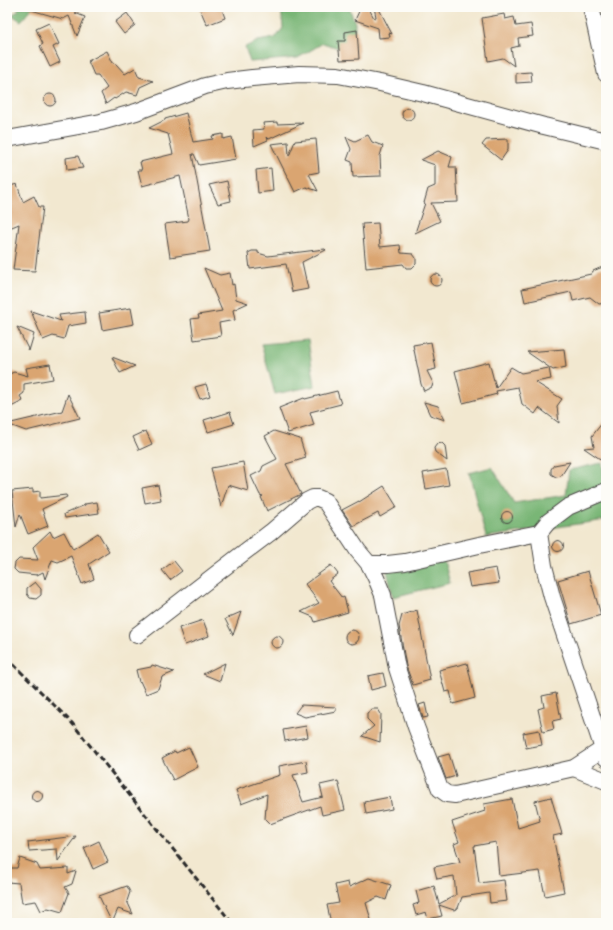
<svg xmlns="http://www.w3.org/2000/svg" width="613" height="930" viewBox="0 0 613 930" font-family="Sriracha,sans-serif">
	<rect width="100%" height="100%" fill="#fdfcf7"/>
	<filter id="ink" filterUnits="userSpaceOnUse"><feTurbulence type="fractalNoise" baseFrequency=".025" numOctaves="2"/><feDisplacementMap in="SourceGraphic" scale="8" xChannelSelector="R" yChannelSelector="G"/><feConvolveMatrix kernelMatrix="1 2 1 2 8 2 1 2 1" color-interpolation-filters="sRGB"/></filter>
	<filter id="wash" filterUnits="userSpaceOnUse"><feTurbulence type="fractalNoise" baseFrequency=".012" numOctaves="4" result="noise"/><feDisplacementMap in="SourceGraphic" scale="16" xChannelSelector="R" yChannelSelector="G"/><feGaussianBlur stdDeviation="0.9" result="paint"/><feColorMatrix in="noise" values="0 0 0 0 0 0 0 0 0 0 0 0 0 0 0 0 0 1.4 0 .05"/><feComposite in="paint" operator="in"/></filter>
	<g filter="url(#wash)">
		<rect width="100%" height="100%" fill="#f2e8d0"/>
		<g fill="#79b676" stroke="#527050">
			<path d="M17,7H33L21,21L12,15L19,10Z"/>
			<path d="M281,7H349L355,23L354,53L323,43L298,58L250,62L245,47L258,41L275,38L283,28Z"/>
			<path d="M308,340L315,386L275,394L261,344Z"/>
			<path d="M602,463L606,489V520L486,537L469,473L492,467L514,503L566,495L569,470Z"/>
			<path d="M442,553L450,583L393,597L386,567Z"/>
		</g>
		<g id="blocks">
			<g fill="#daa571">
				<path d="M32,7H87L75,13L85,17L77,36L69,16L63,19L31,10Z"/>
				<path d="M199,7H221L225,18L207,25Z"/>
				<path d="M361,7H368L374,18L376,17L374,7H378L392,34L389,33L390,37L379,38L378,28L355,20Z"/>
				<path d="M127,13L135,25L124,34L115,22Z"/>
				<path d="M504,14L505,19L514,17L516,26L531,24L533,36L518,38L519,46L511,48L514,66L503,58L488,61L482,18Z"/>
				<path d="M49,23L59,44L53,47L60,62L50,67L40,46L43,44L36,29Z"/>
				<path d="M357,30L359,59L340,60L338,41H345V32Z"/>
				<path d="M107,51L113,63L116,64L125,74L135,68L139,77L153,81L140,87L137,95L126,92L115,99L114,98L106,104L101,93L107,88L98,75H94L88,61Z"/>
				<path d="M531,72L532,82L516,83V73Z"/>
				<circle cx="50" cy="100" r="6"/>
				<circle cx="408" cy="114" r="6"/>
				<path d="M186,113L193,142L213,139L212,136L223,134V139L232,137L236,159L199,165L194,154H192L210,251L170,257L165,224L188,221L189,219L180,176L142,186L138,170H142L140,162L173,154L168,134L149,128L165,120V119Z"/>
				<path d="M277,122V124L303,123L269,139L267,137L268,140L254,146L253,130L264,129L263,123Z"/>
				<path d="M368,135L372,142L383,146L380,156L381,176L353,177L352,162L347,160L351,149L346,137L355,141Z"/>
				<path d="M316,139L319,172L309,174L318,191L306,187L295,192L271,144L288,142L289,156L295,141Z"/>
				<path d="M508,139V150L501,160L482,145L486,140Z"/>
				<path d="M438,151L452,157L449,167H456L458,202L431,203L440,221L415,233L425,203H424L428,189L435,186V165L421,160Z"/>
				<path d="M78,156L83,168L67,170L66,158Z"/>
				<path d="M271,168L273,191L258,193L256,170Z"/>
				<path d="M227,181L231,201L218,204L209,185Z"/>
				<path d="M17,184L23,202L34,196L39,207H43L35,271L13,270L19,224L7,229V187Z"/>
				<path d="M378,223L380,247L400,245L401,253L413,254L416,258V264L412,268H406L403,264L366,268L362,224Z"/>
				<path d="M325,249L326,250L302,262L308,289L292,292L286,264L250,269L248,253L252,251H258V253L268,256Z"/>
				<path d="M606,267V303L599,304L590,297L573,301L571,292L525,302L522,289L591,274L593,271L600,268Z"/>
				<path d="M204,268L220,275L230,273L232,285L234,284L236,299L248,303L233,310L235,320L219,323L221,336L194,340L191,319L199,318L198,315L222,311Z"/>
				<circle cx="436" cy="280" r="6"/>
				<path d="M131,308L134,324L102,330L99,313Z"/>
				<path d="M31,311L61,321L59,315L85,312L86,323L68,326L64,339L53,336L43,340Z"/>
				<path d="M17,327L34,334L29,351Z"/>
				<path d="M431,342L436,369L427,371L433,383L432,387L424,391L421,384L413,345Z"/>
				<path d="M564,349L566,367L553,370L527,352Z"/>
				<path d="M112,357L135,366L120,373Z"/>
				<path d="M489,362L496,388L511,367L521,373L549,368L551,379L535,382L562,399L557,406L559,423L539,408L535,414L522,404L518,387L496,391L497,394L463,403L455,371Z"/>
				<path d="M50,364L53,379L24,384V393L20,396L23,401L7,409V375L14,372L28,376L26,368Z"/>
				<path d="M206,384L210,396L200,399L195,387Z"/>
				<path d="M337,391L341,404L310,412L314,425L288,433L279,408L304,398L305,399Z"/>
				<path d="M68,394L80,418L26,431L7,424L62,411Z"/>
				<path d="M424,402L438,406L445,420L430,415Z"/>
				<path d="M230,412L234,424L208,432L204,420Z"/>
				<path d="M606,418V463L584,448L594,447L592,436Z"/>
				<path d="M146,431L152,444L139,450L133,437Z"/>
				<path d="M274,431L300,439L306,458L286,464L301,494L267,511L261,497L263,496L260,495L251,476L261,471L263,466L277,459L265,436Z"/>
				<path d="M442,443L445,446L447,461L435,452L434,448L437,444Z"/>
				<path d="M243,462L248,491L228,485L221,507L211,468Z"/>
				<path d="M570,462L561,476L556,477L551,474V469L554,465Z"/>
				<path d="M446,469L449,485L426,489L423,473Z"/>
				<path d="M158,485L161,500L145,503L142,488Z"/>
				<path d="M384,486L397,507L380,517L378,513L353,526L342,510L359,501V502Z"/>
				<path d="M33,489V492L40,491V498L66,495L67,497L42,509L48,526L28,534L20,514L16,527L12,491Z"/>
				<path d="M97,502L99,513L65,518L64,514L85,505V504Z"/>
				<circle cx="507" cy="517" r="5.5"/>
				<path d="M50,531L53,537L64,532L73,549L98,533L109,551L89,564L94,579L82,584L71,556L58,562L52,560L45,579L43,572L37,575L18,573L14,569L15,563L19,559L38,560L33,547Z"/>
				<circle cx="558" cy="546" r="5.5"/>
				<path d="M174,561L182,571L170,580L162,570Z"/>
				<path d="M331,565L338,574L329,581L342,598L344,597L348,612L315,622L313,617L301,612L319,603L305,584Z"/>
				<path d="M496,568L499,583L470,587L467,573Z"/>
				<path d="M588,571L601,615L571,624L558,580Z"/>
				<path d="M35,582L41,589V595L36,599L30,598L27,594V588Z"/>
				<path d="M417,610L430,680L413,685L406,666L399,626L402,615Z"/>
				<path d="M241,612L233,635L225,619Z"/>
				<path d="M203,620L209,636L185,645L179,628Z"/>
				<circle cx="352" cy="637" r="7"/>
				<circle cx="277" cy="642" r="6"/>
				<path d="M225,663L220,681L203,674Z"/>
				<path d="M467,663L475,698L453,704L450,691L445,692L439,670Z"/>
				<path d="M152,665L174,672L162,677L158,689L146,694L140,681L139,682L136,670L151,667Z"/>
				<path d="M383,673L386,686L371,690L368,676Z"/>
				<path d="M556,693L561,719L552,721L554,729L543,732L538,709L544,707L542,696Z"/>
				<path d="M425,703L428,717L423,718L419,705Z"/>
				<path d="M301,705L336,707V711L305,717L295,713Z"/>
				<path d="M372,709H378L381,714L380,742L362,736L374,726L367,719V713Z"/>
				<path d="M306,726L308,737L285,741L283,730Z"/>
				<path d="M539,730L542,745L526,748L523,733Z"/>
				<path d="M189,747L198,767L173,780L162,758L175,751L176,753Z"/>
				<path d="M449,754L456,776L446,779L438,757Z"/>
				<path d="M306,761L308,772L293,775L303,802L323,797L320,785L338,781L345,810L322,815L320,806L270,824L265,819L267,794L241,804L236,790L280,775L279,766Z"/>
				<circle cx="37" cy="796" r="5.5"/>
				<path d="M390,797L392,809L366,814L364,802Z"/>
				<path d="M551,797L562,834L553,836L564,892L545,896L540,871L499,876L496,842L474,846L479,883L504,880L507,901L490,903L489,893L462,897L458,908L454,910L439,905L442,916L428,919L426,912L416,915L413,905L419,903L416,891L434,886L439,904L456,895L454,876L437,879L434,867L460,862L454,844L459,842L452,822L485,811L484,804L512,799L518,828L540,821L535,801Z"/>
				<path d="M76,836L58,861L57,849L29,851L28,842Z"/>
				<path d="M99,841L108,862L93,869L84,848Z"/>
				<path d="M20,858L37,864L40,870L68,868V874L76,871L72,884L65,887L69,893L62,912L48,908L41,911L36,901L22,903L19,883L7,882V868H17Z"/>
				<path d="M369,878L391,885L386,900L378,897L366,903L372,923H331L327,905L339,903L335,885L348,882L349,887Z"/>
				<path d="M127,886L130,892L127,901L133,914L118,909L112,923L99,896Z"/>
			</g>
		</g>
	</g>
	<g filter="url(#ink)">
		<use href="#blocks" fill-opacity="0" stroke="#494744" stroke-width="1"/>
		<g fill="none" stroke-linecap="round" stroke-linejoin="round">
			<g stroke="#494744" stroke-width="18">
				<g id="minor">
					<path d="M591,7L606,74"/>
					<path d="M7,139L101,122L136,112L205,86L227,81L252,78L299,74L338,75L380,83L423,93L544,126L606,141"/>
					<path d="M539,533L544,566L552,597L606,758"/>
					<path d="M369,564H388L405,562L479,545L539,533L548,522L568,507L606,491"/>
					<path d="M137,635L238,557L271,532L307,501L313,498H318L325,501L358,551L369,564L376,578L383,595L397,668L416,727L440,789L447,794L455,795L574,768L603,749"/>
					<path d="M574,768L606,781"/>
				</g>
			</g>
			<use href="#minor" stroke="#fff" stroke-width="16"/>
			<path stroke="#2b2b2b" stroke-width="3" stroke-dasharray="6 3" stroke-linecap="butt" d="M7,658L72,723L232,923"/>
		</g>
	</g>
	<rect width="613" height="930" fill="none" stroke="#fdfcf7" stroke-width="24"/>
</svg>
